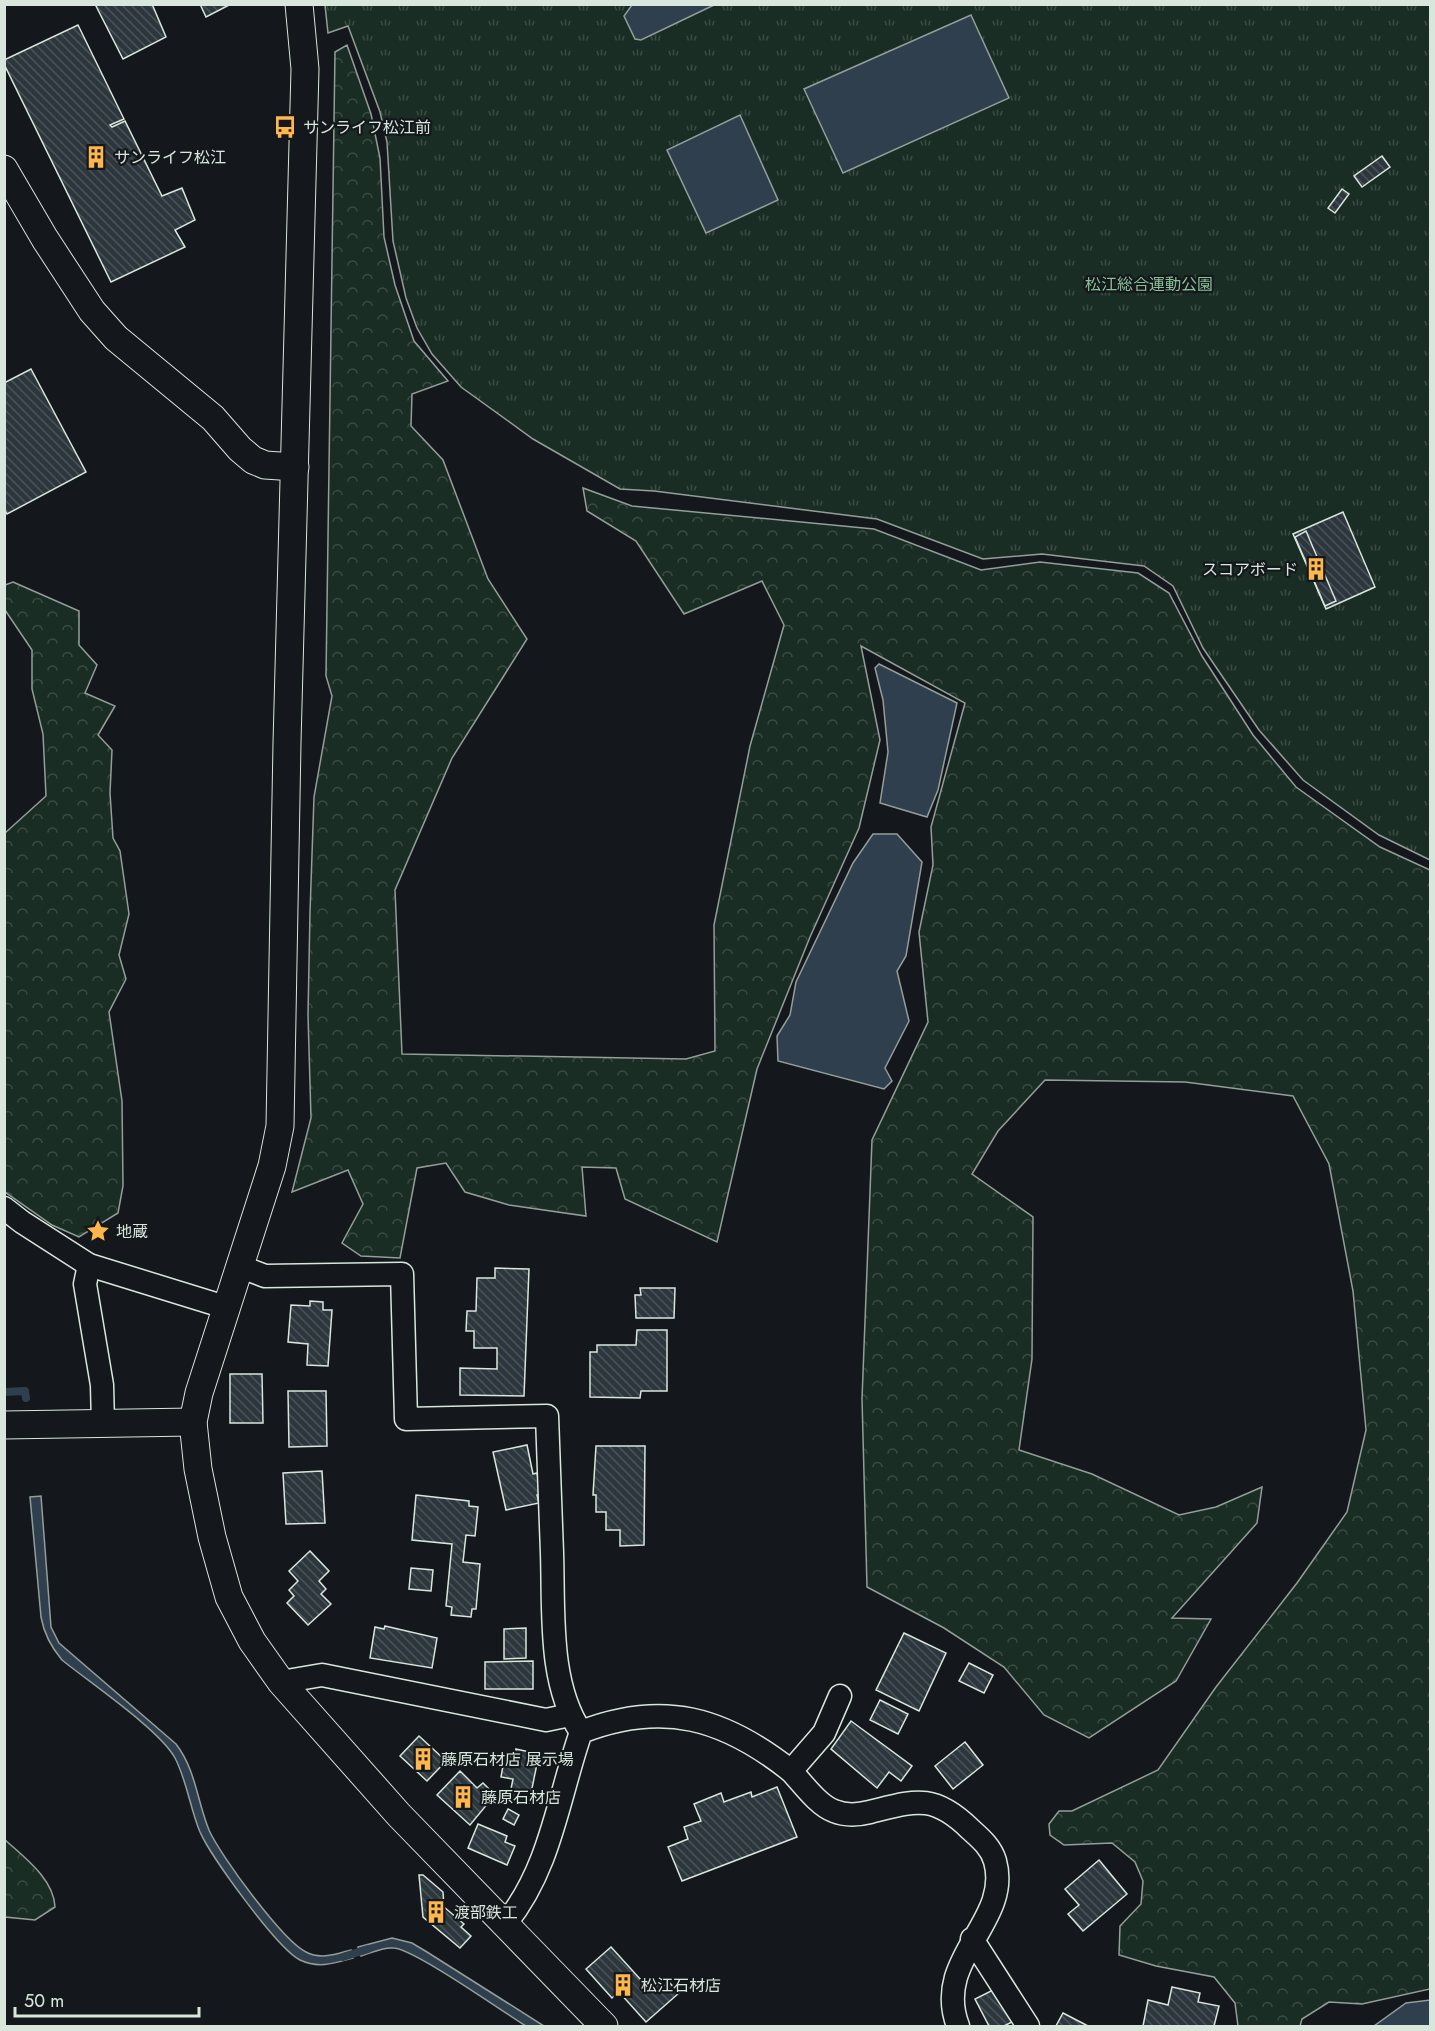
<svg xmlns="http://www.w3.org/2000/svg" width="1435" height="2031" viewBox="0 0 1435 2031" font-family="Jost,'Noto Sans JP',sans-serif">
	<defs>
		<pattern id="forest-crowns" width="20" height="18" patternUnits="userSpaceOnUse" patternTransform="scale(1.5)"><rect width="20" height="18" fill="#1a2d24"/><path d="M2 6a3 3 0 1 1 6 0M12 15a3 3 0 1 1 6 0" fill="none" stroke="#3b4b43"/></pattern>
		<pattern id="park-tufts" width="24" height="20" patternUnits="userSpaceOnUse" patternTransform="scale(1.5)"><rect width="24" height="20" fill="#1a2d24"/><path d="M3 7l-1-3M5 7V3M7 7l1-3M15 17l-1-3M17 17v-4M19 17l1-3" fill="none" stroke="#3b4b43"/></pattern>
		<pattern id="building-back-hatch" width="6" height="6" patternUnits="userSpaceOnUse" patternTransform="scale(1.5)"><rect width="6" height="6" fill="#2c363c"/><path d="M-1 5l2 2M0 0l6 6M5-1l2 2" fill="none" stroke="#4a5358"/></pattern>
	</defs>
	<rect width="100%" height="100%" fill="#14181c"/>
	<g fill="url(#forest-crowns)" stroke="#939e99" stroke-width="1.5">
		<path d="M347,45L371,114L380,158L384,237L395,285L414,341L448,381L412,394L411,426L443,460L488,579L527,639L452,758L395,890L402,1054L686,1059L715,1051L714,925L750,746L784,625L762,581L684,614L636,541L587,511L583,488L632,506L874,529L981,570L1040,562L1138,573L1169,593L1202,656L1253,735L1296,787L1380,847L1430,870V1989L1362,2004L1329,2002L1302,2019L1300,2026H1238L1235,2003L1214,1977L1156,1966L1119,1955L1120,1926L1141,1904L1143,1881L1135,1862L1112,1843L1064,1845L1050,1835L1049,1824L1059,1811H1072L1158,1770L1216,1687L1297,1583L1347,1512L1366,1430L1353,1291L1329,1164L1293,1096L1185,1082L1045,1080L998,1131L972,1174L1033,1217L1032,1359L1019,1450L1092,1474L1179,1515L1216,1507L1262,1487L1257,1523L1172,1618L1211,1619L1176,1681L1089,1738L1044,1715L1004,1667L944,1628L867,1587L862,1399L872,1140L928,1022L919,932L933,865L931,827L965,703L861,646L880,740L859,828L810,937L757,1069L717,1242L625,1199L616,1168L582,1167L586,1216L509,1205L465,1192L446,1163L417,1168L400,1258L361,1256L342,1243L363,1204L348,1170L292,1192L311,1118L308,1015L310,912L314,797L332,696L326,676L335,52Z"/>
		<path d="M13,582L79,611V645L97,665L85,693L115,706L98,735L112,750L110,793L113,838L120,851L129,914L119,955L126,979L109,1012L122,1101L123,1186L118,1213L79,1237L52,1225L5,1192V833L46,796L43,734L32,689V650L5,610V585Z"/>
		<path d="M4,1839C24,1857 54,1879 55,1907L35,1920L5,1917Z"/>
	</g>
	<path fill="url(#park-tufts)" stroke="#939e99" stroke-width="1.5" d="M325,5H1430V860L1379,835L1303,780L1259,730L1220,673L1203,648L1173,586L1144,566L1042,554L983,559L877,519L654,491L620,489L533,439L461,387L432,354L417,328L406,298L393,241L387,142L380,112L348,26L328,33Z"/>
	<g fill="#2f3f4d" stroke="#939e99" stroke-width="1.5">
		<path d="M632,5V4L714,5L641,40L635,39L624,16Z"/>
		<path d="M971,15L1009,98L843,173L804,89Z"/>
		<path d="M740,115L778,200L706,233L667,150Z"/>
		<path d="M879,664L957,703L938,790L927,817L880,803L888,752L883,700L875,668Z"/>
		<path d="M873,834H897L922,862L906,956L897,971L909,1021L885,1068L892,1081L884,1089L778,1061L777,1036L790,1015L796,982L853,863Z"/>
		<path d="M41,1496L51,1627L59,1643L176,1744C196,1770 197,1801 209,1830C220,1855 283,1941 306,1952C321,1960 336,1954 351,1950L353,1958C335,1963 319,1969 300,1960C277,1948 211,1857 200,1832C190,1808 187,1781 175,1758C160,1730 89,1682 62,1660C51,1647 44,1634 41,1617L30,1497Z"/>
		<path d="M392,1938L412,1943L427,1952L544,2026H526C503,2012 413,1948 393,1948C383,1947 371,1953 361,1956L358,1947Z"/>
		<path d="M1430,2000V2026H1374L1406,2003Z"/>
	</g>
	<g fill="none" stroke-linecap="round" stroke-linejoin="round">
		<g stroke="#2f3f4d" stroke-width="8">
			<path d="M4,1392L25,1391L26,1398"/>
			<path d="M343,1957L368,1949"/>
		</g>
	</g>
	<g fill="url(#building-back-hatch)" stroke="#d8e6dc" stroke-width="1.5">
		<path d="M95,4H152L166,37L123,59Z"/>
		<path d="M200,4H231L206,17Z"/>
		<path d="M78,25L124,119L110,125L112,127L125,121L162,196L182,188L195,220L175,230L185,247L111,282L4,64V60Z"/>
		<path d="M1382,156L1390,167L1362,187L1354,176Z"/>
		<path d="M1342,189L1349,194L1335,213L1328,208Z"/>
		<path d="M31,369L86,472L7,514L4,509V383Z"/>
		<path d="M1343,512L1375,587L1326,609L1293,534Z"/>
		<path d="M1306,531L1336,601L1325,606L1295,537Z"/>
		<path d="M495,1268L529,1269L524,1396L460,1395V1368L497,1369V1348H474V1331H466L467,1311H476L477,1278H495Z"/>
		<path d="M640,1288H675L674,1318H636L635,1295H641Z"/>
		<path d="M310,1301L323,1302V1310H332L328,1366L307,1365L308,1344L288,1342L291,1305L310,1306Z"/>
		<path d="M637,1330H667V1391H641L640,1398L590,1397V1352H597V1345H636Z"/>
		<path d="M230,1374H262L263,1423H230Z"/>
		<path d="M288,1391H326L327,1446L289,1447Z"/>
		<path d="M527,1445L533,1474L537,1473L541,1494L537,1495L539,1503L506,1510L493,1452Z"/>
		<path d="M596,1446H645L644,1545L620,1546V1530H606V1512H596V1495H593Z"/>
		<path d="M322,1471L325,1523L286,1524L283,1473Z"/>
		<path d="M416,1495L469,1501V1506L478,1507L475,1536L466,1535L463,1562L480,1564L476,1609H472L471,1617L451,1615L452,1607L446,1606L452,1544L412,1540Z"/>
		<path d="M310,1551L329,1571L319,1581L326,1589L321,1594L331,1604L308,1625L287,1603L294,1596L289,1590L298,1581L289,1571Z"/>
		<path d="M411,1568L433,1570L431,1591L409,1589Z"/>
		<path d="M385,1626L437,1638L432,1668L370,1658L375,1627L384,1629Z"/>
		<path d="M526,1628V1658L504,1659V1629Z"/>
		<path d="M904,1633L946,1653L919,1711L876,1690Z"/>
		<path d="M533,1661V1689H485V1662Z"/>
		<path d="M969,1663L993,1675L984,1693L959,1681Z"/>
		<path d="M880,1700L908,1714L898,1734L870,1720Z"/>
		<path d="M851,1721L912,1766L901,1781L889,1772L877,1788L831,1749Z"/>
		<path d="M419,1736L446,1761L427,1781L400,1756Z"/>
		<path d="M965,1742L983,1765L953,1789L935,1766Z"/>
		<path d="M516,1749L539,1754L529,1803L509,1799L513,1779L501,1777L505,1755L514,1757Z"/>
		<path d="M460,1771L477,1788L483,1783L492,1792L485,1799L489,1802L470,1825L437,1795Z"/>
		<path d="M777,1787L797,1837L682,1881L668,1847L688,1839L684,1827L701,1821L694,1804L721,1793L724,1802L751,1792L752,1797Z"/>
		<path d="M508,1809L519,1815L514,1825L503,1819Z"/>
		<path d="M478,1824L507,1836L505,1842L515,1846L507,1865L468,1848Z"/>
		<path d="M1099,1860L1127,1894L1083,1931L1068,1914L1079,1905L1065,1889Z"/>
		<path d="M419,1875H423L443,1892L444,1907L464,1924L461,1927L471,1936L460,1948L423,1917Z"/>
		<path d="M611,1947L651,1991L659,1983L663,1987L669,1982L679,1993L646,2022L619,1992L612,1998L586,1969Z"/>
		<path d="M1172,1987L1200,1993L1198,2002L1219,2006L1214,2026H1143L1148,2000L1168,2005Z"/>
		<path d="M995,1989L1012,2022L1004,2026H989L975,1999Z"/>
		<path d="M1063,2013L1088,2026H1056Z"/>
	</g>
	<g fill="none" stroke-linecap="round" stroke-linejoin="round">
		<g stroke="#d8e6dc" stroke-width="25">
			<g id="minor">
				<path d="M4,1208L22,1222L89,1265L225,1307"/>
				<path d="M89,1265L85,1284L102,1385L103,1424"/>
				<path d="M239,1266L265,1276L402,1274L406,1419L547,1416C549,1462 550,1508 552,1553C554,1611 548,1683 581,1732"/>
				<path d="M281,1682L322,1675L546,1720L570,1715"/>
				<path d="M840,1696L824,1733L791,1771C803,1784 818,1805 834,1811C846,1816 858,1815 870,1812C915,1801 933,1793 970,1829C980,1838 991,1847 995,1861C1012,1922 932,1958 958,2026"/>
				<path d="M506,1923C551,1867 558,1798 581,1732C663,1700 724,1718 791,1771"/>
				<path d="M972,1939L1028,2026"/>
			</g>
		</g>
		<g stroke="#d8e6dc" stroke-width="29">
			<g id="tertiary">
				<path d="M299,4L305,69L287,743L280,1126L272,1166L199,1393L193,1422L198,1469L212,1537L229,1597L252,1641L281,1682L399,1815L604,2026"/>
				<path d="M4,169L45,239L92,311L116,338L213,418L240,449L253,460L265,465L295,467"/>
				<path d="M4,1425L193,1422"/>
			</g>
		</g>
		<use href="#minor" stroke="#14181c" stroke-width="22"/>
		<use href="#tertiary" stroke="#14181c" stroke-width="27"/>
	</g>
	<defs>
		<g id="bus-bare" transform="scale(1.8)"><path d="M-5-6H5V4H4V6H2V4H-2V6H-4V4H-5ZM-3.5-4V0h7V-4ZM-3.5 1.2v1.5H-2V1.2ZM2 1.2v1.5H3.5V1.2Z" fill="#ffb74d" stroke="#14181c" stroke-width="2.5" paint-order="stroke"/></g>
		<g id="building-bare" transform="scale(1.8)"><path d="M-4-6H4V6H1V3H-1V6H-4ZM-2.5-4.3h1.7v1.8h-1.7ZM.8-4.3h1.7v1.8H.8ZM-2.5-1h1.7V.8h-1.7ZM.8-1h1.7V.8H.8Z" fill="#ffb74d" stroke="#14181c" stroke-width="2.5" paint-order="stroke"/></g>
		<g id="sight-bare" transform="scale(1.8)"><path d="M0-6L1.8-2.2L6-1.7L2.9 1.2L3.7 5.4L0 3.3L-3.7 5.4L-2.9 1.2L-6-1.7L-1.8-2.2Z" fill="#ffb74d" stroke="#14181c" stroke-width="2.5" paint-order="stroke"/></g>
	</defs>
	<g fill-rule="evenodd">
		<use href="#bus-bare" x="285" y="127"/>
		<use href="#building-bare" x="96" y="157"/>
		<use href="#building-bare" x="1316" y="569"/>
		<use href="#sight-bare" x="98" y="1231"/>
		<use href="#building-bare" x="423" y="1759"/>
		<use href="#building-bare" x="463" y="1797"/>
		<use href="#building-bare" x="436" y="1912"/>
		<use href="#building-bare" x="623" y="1985"/>
	</g>
	<g text-anchor="middle" stroke-width="4.5" stroke-linejoin="round" paint-order="stroke">
		<g font-size="16" fill="#d8e6dc" stroke="#14181c" text-anchor="start">
			<text x="303" y="133">サンライフ松江前</text>
			<text x="114" y="163">サンライフ松江</text>
			<text x="1298" y="575" text-anchor="end">スコアボード</text>
			<text x="116" y="1237">地蔵</text>
			<text x="441" y="1765">藤原石材店 展示場</text>
			<text x="481" y="1803">藤原石材店</text>
			<text x="454" y="1918">渡部鉄工</text>
			<text x="641" y="1991">松江石材店</text>
		</g>
		<g font-size="16" fill="#8ac095" stroke="#14181c">
			<text x="1149" y="290">松江総合運動公園</text>
		</g>
	</g>
	<rect width="1435" height="2031" fill="none" stroke="#d8e6dc" stroke-width="12"/>
	<path d="M15 2007v9h184v-9" fill="none" stroke="#d8e6dc" stroke-width="3"/>
	<text x="24" y="2007" font-size="18" fill="#d8e6dc" stroke="#14181c" stroke-width="4.5" paint-order="stroke">50 m</text>
</svg>
